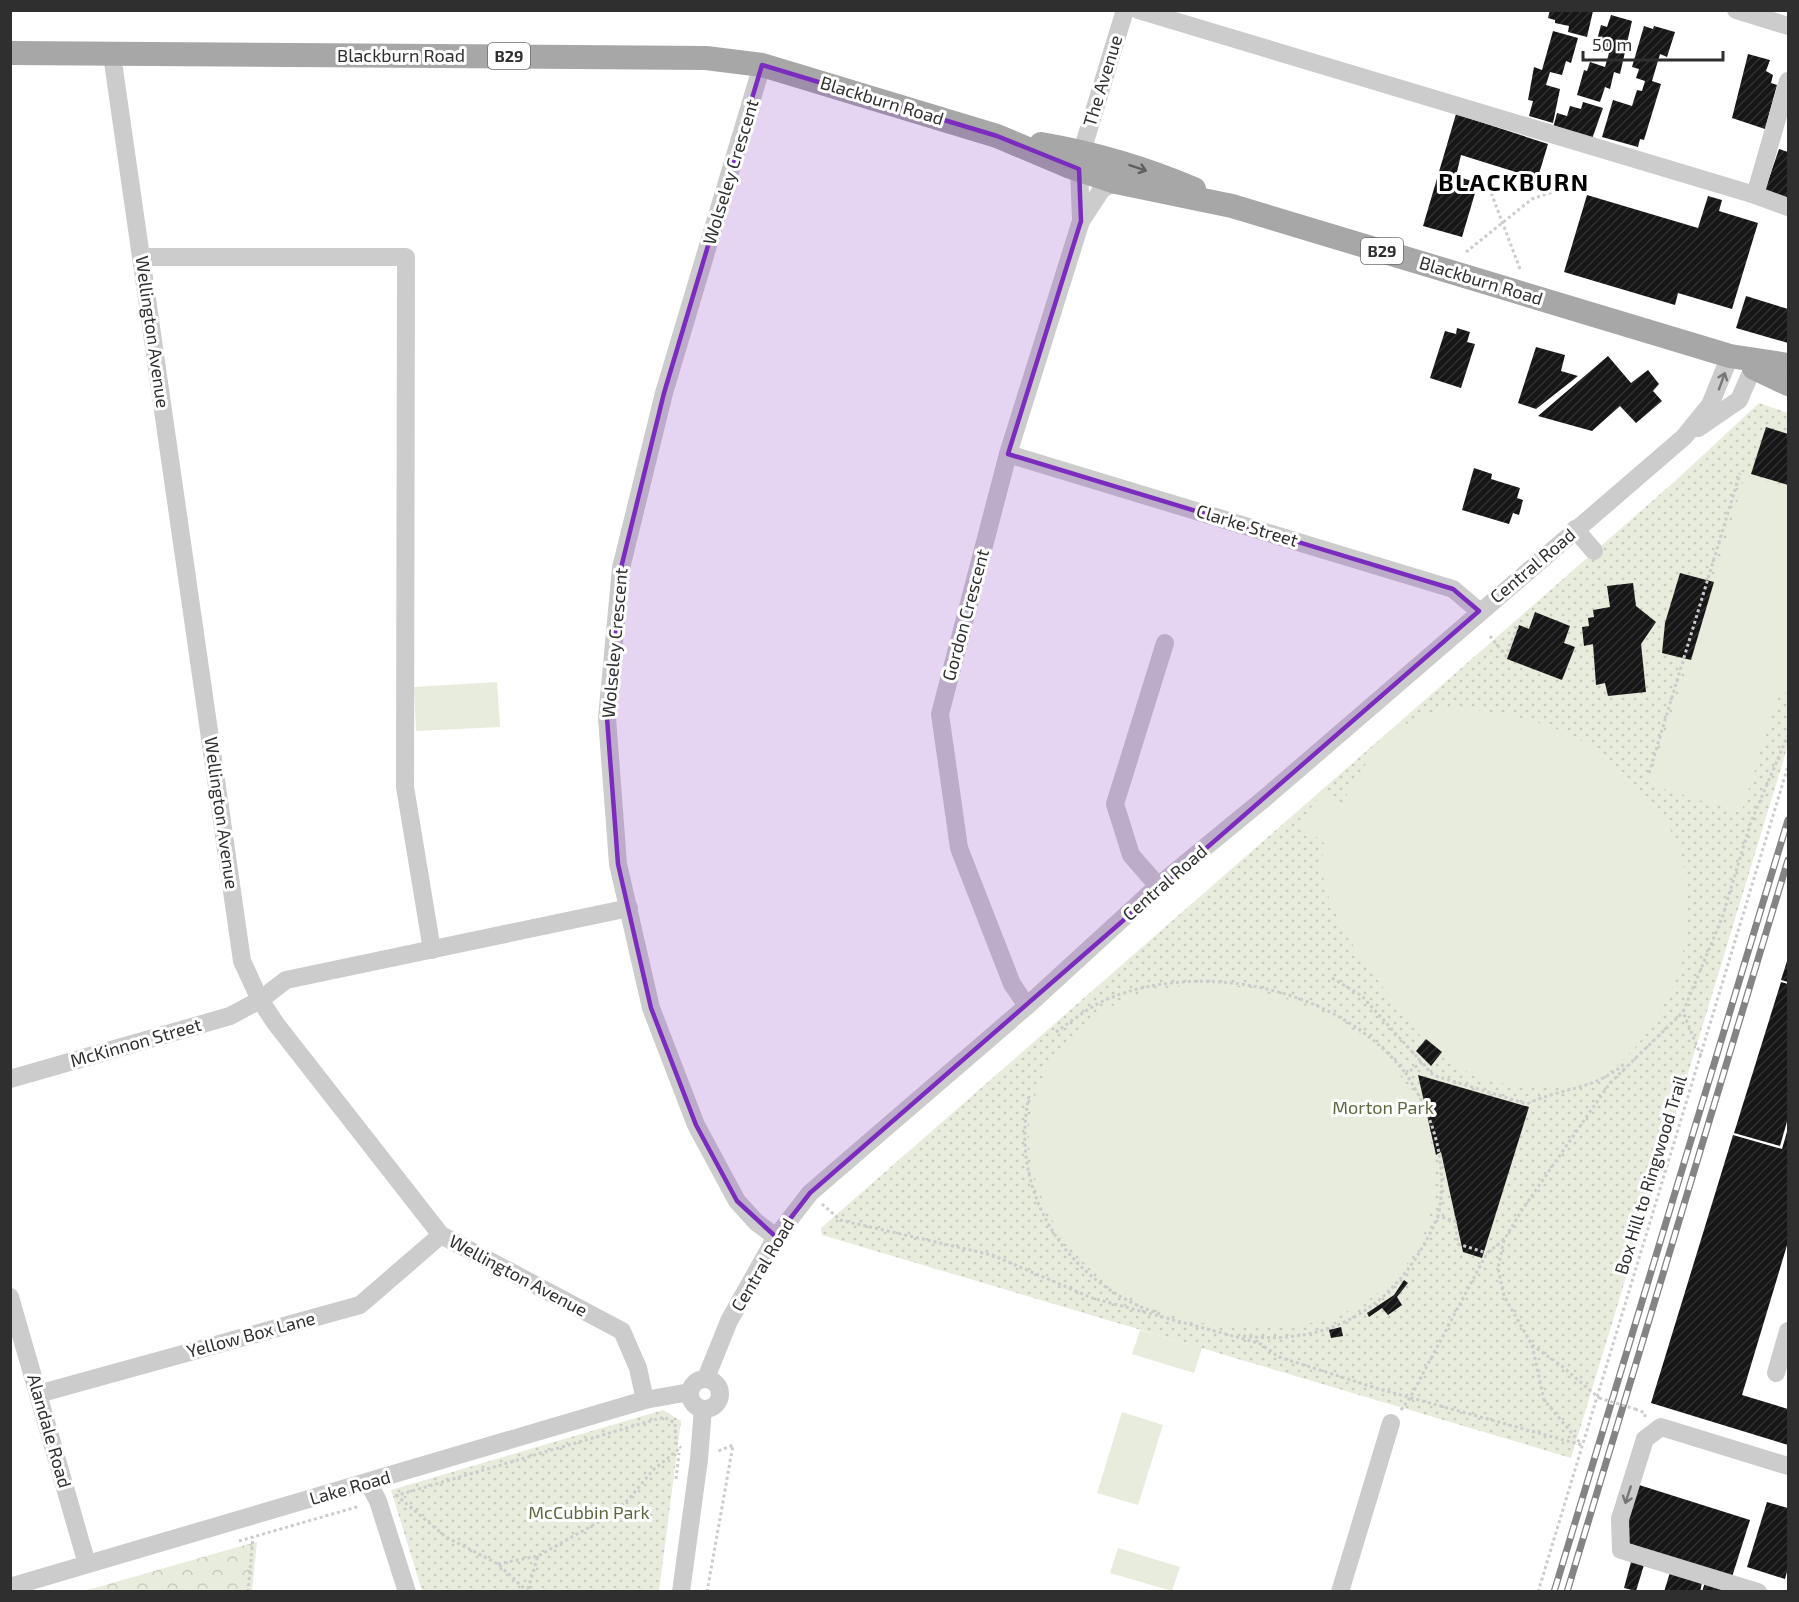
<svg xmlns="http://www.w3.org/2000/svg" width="1799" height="1602" viewBox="0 0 1799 1602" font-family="'Exo 2',sans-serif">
	<defs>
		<pattern id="grass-dots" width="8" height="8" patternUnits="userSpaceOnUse" patternTransform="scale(1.5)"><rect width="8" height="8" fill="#e8ecdd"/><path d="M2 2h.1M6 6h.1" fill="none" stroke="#c7cbbe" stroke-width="1.8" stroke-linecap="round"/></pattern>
		<pattern id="forest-crowns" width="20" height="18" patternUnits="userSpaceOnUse" patternTransform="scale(1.5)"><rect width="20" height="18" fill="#e8ecdd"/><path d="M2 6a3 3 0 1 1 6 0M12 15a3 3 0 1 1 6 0" fill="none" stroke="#c7cbbe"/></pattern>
		<pattern id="building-hatch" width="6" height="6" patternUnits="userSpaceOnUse" patternTransform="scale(1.5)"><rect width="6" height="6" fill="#161616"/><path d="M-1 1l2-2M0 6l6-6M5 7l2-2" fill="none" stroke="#303030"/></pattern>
	</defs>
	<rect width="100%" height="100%" fill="#fff"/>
	<g fill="url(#grass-dots)">
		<path d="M1759,403L1788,413V745L1571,1458L822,1235L821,1228L1674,482Z"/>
		<path d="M663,1410L681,1421L659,1591H422L391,1490Z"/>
	</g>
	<path fill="url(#forest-crowns)" d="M257,1542L252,1591H84L252,1543Z"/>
	<g fill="#e8ecdd">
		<path d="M1745,475L1788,489V687L1784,697L1779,695L1741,813L1658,787L1650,778L1687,667L1691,660Z"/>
		<path d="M497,682L500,727L416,731L414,687Z"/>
		<path d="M1457,708C1495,711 1533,718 1568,734C1594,745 1618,766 1636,786C1653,805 1671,825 1679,849C1695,898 1689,953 1667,998C1654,1027 1625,1066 1596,1080C1566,1094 1503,1088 1474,1075C1460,1069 1445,1058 1434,1049C1416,1035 1397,1004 1382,986C1357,954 1309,886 1325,844L1299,823L1324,791L1342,805C1359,768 1389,726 1430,713C1438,710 1448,709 1457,708Z"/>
		<path d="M1226,985C1278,993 1339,1012 1377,1049C1484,1154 1437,1315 1283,1327C1171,1337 1058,1283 1032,1166C1023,1122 1034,1079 1065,1045C1087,1020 1115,1000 1149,991C1174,985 1200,986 1226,985Z"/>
		<path d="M1140,1330L1202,1348L1194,1373L1132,1354Z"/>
		<path d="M1122,1412L1163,1425L1138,1505L1097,1493Z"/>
		<path d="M1118,1548L1180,1567L1172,1591L1110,1573Z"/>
	</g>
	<g fill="url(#building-hatch)">
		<path d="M1550,10L1593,11L1587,37L1568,32L1569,26L1555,23V20L1548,18Z"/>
		<path d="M1611,15L1632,21L1620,74L1614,72L1610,89L1605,87L1600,102L1577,95L1584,70L1587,71L1590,62L1605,67L1609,53L1597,50L1600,41L1597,40L1601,25L1607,27Z"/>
		<path d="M1644,26L1653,29L1654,26L1675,32L1667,57L1660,54L1652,81L1661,84L1644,140L1640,139L1638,147L1602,137L1613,100L1632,106L1637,90L1642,91L1645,81L1636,78L1639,69L1632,67Z"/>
		<path d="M1553,31L1578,38L1571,63L1566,61L1562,75L1550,72L1546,85L1560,89L1553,123L1529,116L1533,101L1528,100L1534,67L1542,70Z"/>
		<path d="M1748,54L1770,60L1766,71L1773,75L1771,83L1777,85L1765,129L1732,118Z"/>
		<path d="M1583,102L1603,108L1592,139L1553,128L1557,113L1567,116L1570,106L1581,109Z"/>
		<path d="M1456,114L1548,144L1535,187L1520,183L1522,174L1461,155L1456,176L1478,183L1462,237L1423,226Z"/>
		<path d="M1779,149L1788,152V200L1764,193Z"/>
		<path d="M1587,195L1698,228L1708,196L1722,200L1719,211L1758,223L1732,309L1678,293L1675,305L1564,272Z"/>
		<path d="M1746,296L1788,309V343L1736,328Z"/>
		<path d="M1457,328L1470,332L1467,342L1475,344L1461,388L1430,378L1445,331L1456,334Z"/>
		<path d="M1536,347L1565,355L1561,371L1578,376L1536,409L1518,403Z"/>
		<path d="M1608,356L1631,383L1648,370L1659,384L1653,391L1662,401L1636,423L1620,406L1592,431L1538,416Z"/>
		<path d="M1766,427L1788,434V485L1751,474Z"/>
		<path d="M1474,468L1492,474L1491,479L1520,488L1517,498L1523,500L1519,515L1513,513L1509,524L1462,510Z"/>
		<path d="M1680,573L1714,582L1691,660L1662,653L1665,623Z"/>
		<path d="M1633,583L1636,606L1656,622L1641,644L1646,692L1608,696L1605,683L1596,685L1593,644L1584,646L1582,627L1589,626L1588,618L1594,617L1593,610L1610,607L1607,586Z"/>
		<path d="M1535,612L1570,626L1564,643L1575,647L1562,680L1507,659L1519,625L1529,629Z"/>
		<path d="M1788,958V982L1781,980Z"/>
		<path d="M1781,982L1788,984V1118L1780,1146L1734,1133Z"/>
		<path d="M1426,1039L1442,1052L1431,1066L1416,1051Z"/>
		<path d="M1418,1075L1529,1107L1482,1258L1463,1252L1441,1152L1436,1155Z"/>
		<path d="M1788,1128V1242L1742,1395L1788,1409V1445L1651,1403L1733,1135L1782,1149Z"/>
		<path d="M1404,1280L1408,1283L1397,1297L1402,1305L1388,1315L1382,1308L1369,1317L1367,1313L1394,1295Z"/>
		<path d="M1341,1327L1343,1336L1331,1338L1329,1330Z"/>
		<path d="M1636,1484L1750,1520L1732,1577L1624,1542Z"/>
		<path d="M1767,1502L1788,1508V1568L1785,1579L1747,1567Z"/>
		<path d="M1631,1562L1644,1565L1636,1591L1624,1588Z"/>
		<path d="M1671,1569L1703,1578L1700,1592H1664Z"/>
		<path d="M1705,1582L1735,1592H1702Z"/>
	</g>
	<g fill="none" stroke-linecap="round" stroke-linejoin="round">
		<g stroke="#ccc" stroke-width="3" stroke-dasharray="3 3" stroke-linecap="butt">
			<path d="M1487,182L1520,269"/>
			<path d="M1466,252L1532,199L1564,188"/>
			<path d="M1490,636L1506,656L1518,625"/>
			<path d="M1649,773L1740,473"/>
			<path d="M1332,978L1362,996L1433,1075L1527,1104C1562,1087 1593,1091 1624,1064"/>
			<path d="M1056,1032C1073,1020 1090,1006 1110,998C1207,959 1342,990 1406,1074"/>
			<path d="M1701,1056L1683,1012L1722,918L1751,822L1788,735"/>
			<path d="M1422,1062L1406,1074C1434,1116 1449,1166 1438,1216L1455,1221L1458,1244L1487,1253"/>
			<path d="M1029,1096C1008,1192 1067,1284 1160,1314"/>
			<path d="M822,1204L840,1220L992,1255L1092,1298L1259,1343L1279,1357L1379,1389L1582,1445"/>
			<path d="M1504,1240L1498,1268L1504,1296L1532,1345L1544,1400L1581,1444"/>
			<path d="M1243,1336C1338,1347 1402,1301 1438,1216"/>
			<path d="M1532,1345L1563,1367L1599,1398"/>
			<path d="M1635,1409L1645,1413V1417"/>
			<path d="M1401,1410L1410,1398L1487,1253L1504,1240L1522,1210L1610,1083L1683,1012"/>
			<path d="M676,1479L679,1453"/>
			<path d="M396,1495L446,1537L498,1564L528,1592"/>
			<path d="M395,1496L664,1417L675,1423L676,1443L681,1448"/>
			<path d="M239,1541L360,1506"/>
			<path d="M498,1564L538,1556L602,1520L628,1500L653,1470L679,1449"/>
			<path d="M528,1589L538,1556"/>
			<path d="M248,1592L253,1537"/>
			<path d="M707,1592L733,1445L716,1452"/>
			<path d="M1538,1592L1788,766"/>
		</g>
		<g stroke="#ccc" stroke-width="18">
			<path d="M1138,10L1755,195L1788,207"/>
			<path d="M1736,10L1788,26"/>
			<path d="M112,55L242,961L260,1000L276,1024L441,1235L622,1331L638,1368L645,1400"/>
			<path d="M762,65L664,393L621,568L607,718L618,864L651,1008L696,1125L737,1201L756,1222L776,1237"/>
			<path d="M1082,151L1125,10"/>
			<path d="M1079,169L1081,219"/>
			<path d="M1755,195L1788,81"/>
			<path d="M141,257H406L405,787L432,950"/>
			<path d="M1698,428L1739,400L1753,368"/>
			<path d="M1008,454L1453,589L1479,611"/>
			<path d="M1575,529L1594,551"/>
			<path d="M1158,886L1131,855L1115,804L1165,643"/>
			<path d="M1027,1006L1012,984L959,848L940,714L1008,454L1081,221L1102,189L1116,182"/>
			<path d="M10,1079L230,1016L260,1000L286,980L629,908"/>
			<path d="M10,1297L87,1564"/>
			<path d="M1776,1373L1788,1331"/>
			<path d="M706,1378L729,1321L776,1237L810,1193L1027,1006L1158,886L1265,798L1684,437L1710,405L1730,356"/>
			<circle cx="705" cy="1394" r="15"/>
			<path d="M38,1394L360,1305L441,1235"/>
			<path d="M368,1482L378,1501L407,1592"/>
			<path d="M10,1587L645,1400L690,1392"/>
			<path d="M681,1592L699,1459L703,1409"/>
			<path d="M1340,1592L1391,1423"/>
			<path d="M1758,1592L1621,1550L1620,1519L1645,1439L1661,1427L1788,1466"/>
		</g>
		<g stroke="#a7a7a7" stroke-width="24">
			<path d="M10,53L706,58L762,65L997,136L1068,166L1116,182L1232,206L1730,356L1788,365"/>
			<path d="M1041,144C1094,153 1145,168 1194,189"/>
			<path d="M1754,368L1788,384"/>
		</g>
		<g stroke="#848484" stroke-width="7">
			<g id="rail">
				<path d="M1554,1592L1788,820"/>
				<path d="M1567,1592L1788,860"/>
			</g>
		</g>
		<use href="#rail" stroke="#fff" stroke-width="4.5" stroke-dasharray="14" stroke-linecap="butt"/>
		<path stroke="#ccc" stroke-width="3" stroke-dasharray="3 3" stroke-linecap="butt" d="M1599,1398L1635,1409"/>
	</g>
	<defs><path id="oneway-shaft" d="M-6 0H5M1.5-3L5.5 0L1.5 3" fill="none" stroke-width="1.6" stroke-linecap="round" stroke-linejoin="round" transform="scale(1.5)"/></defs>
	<use stroke="#5f5f5f" href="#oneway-shaft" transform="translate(1138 168) rotate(19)"/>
	<g stroke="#767676">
		<use href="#oneway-shaft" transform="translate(1722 381) rotate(-70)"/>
		<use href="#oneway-shaft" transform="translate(1628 1495) rotate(108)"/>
	</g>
	<path fill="#7b2cbf" fill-opacity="0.2" stroke="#7b2cbf" stroke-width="4.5" stroke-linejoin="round" d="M762,65L997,136L1079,169L1081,221L1008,454L1453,589L1479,611L810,1193L776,1237L737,1201L696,1125L651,1008L618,864L607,718L621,568L664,393Z"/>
	<g text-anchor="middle" stroke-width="6" stroke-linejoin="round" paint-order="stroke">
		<g fill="#fff" stroke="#6d6d6d" stroke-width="1.5">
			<rect x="488" y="43" width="42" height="26" rx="4.5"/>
			<rect x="1361" y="238" width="42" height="26" rx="4.5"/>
		</g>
		<g font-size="16" font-weight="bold" fill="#2f2f2f">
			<text x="509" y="62">B29</text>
			<text x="1382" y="257">B29</text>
		</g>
		<g font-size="18" fill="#2f2f2f" stroke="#fff">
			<text x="401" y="62">Blackburn Road</text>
			<text transform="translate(1103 81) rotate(-73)" y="6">The Avenue</text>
			<text transform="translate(882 101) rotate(17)" y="6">Blackburn Road</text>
			<text transform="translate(731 172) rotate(-73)" y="6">Wolseley Crescent</text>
			<text transform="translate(1481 281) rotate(17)" y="6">Blackburn Road</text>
			<text transform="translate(152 332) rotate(82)" y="6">Wellington Avenue</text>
			<text transform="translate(1247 526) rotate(17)" y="6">Clarke Street</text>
			<text transform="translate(1533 566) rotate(-40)" y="6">Central Road</text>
			<text transform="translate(966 615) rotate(-75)" y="6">Gordon Crescent</text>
			<text transform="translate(615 643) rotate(-85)" y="6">Wolseley Crescent</text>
			<text transform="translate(221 813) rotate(82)" y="6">Wellington Avenue</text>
			<text transform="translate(1165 883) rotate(-41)" y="6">Central Road</text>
			<text transform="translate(136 1043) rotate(-16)" y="6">McKinnon Street</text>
			<text transform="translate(1651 1175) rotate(-73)" y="6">Box Hill to Ringwood Trail</text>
			<text transform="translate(763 1265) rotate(-59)" y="6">Central Road</text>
			<text transform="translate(518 1276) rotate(28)" y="6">Wellington Avenue</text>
			<text transform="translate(251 1335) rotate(-15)" y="6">Yellow Box Lane</text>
			<text transform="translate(49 1431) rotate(74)" y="6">Alandale Road</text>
			<text transform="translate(350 1488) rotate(-16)" y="6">Lake Road</text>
		</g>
		<g font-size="18" fill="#5b693e" stroke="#fff">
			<text x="1383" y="1114">Morton Park</text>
			<text x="589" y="1519">McCubbin Park</text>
		</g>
		<g font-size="24" font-weight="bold" letter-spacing="1.5" fill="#000" stroke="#fff">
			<text x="1514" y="191">BLACKBURN</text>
		</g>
	</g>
	<rect width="1799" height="1602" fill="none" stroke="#2f2f2f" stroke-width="24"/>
	<path d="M1583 51v9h140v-9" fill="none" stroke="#2f2f2f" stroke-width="3"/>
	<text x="1592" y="51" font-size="18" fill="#2f2f2f" stroke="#ffffff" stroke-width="4.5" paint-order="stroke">50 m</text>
</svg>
